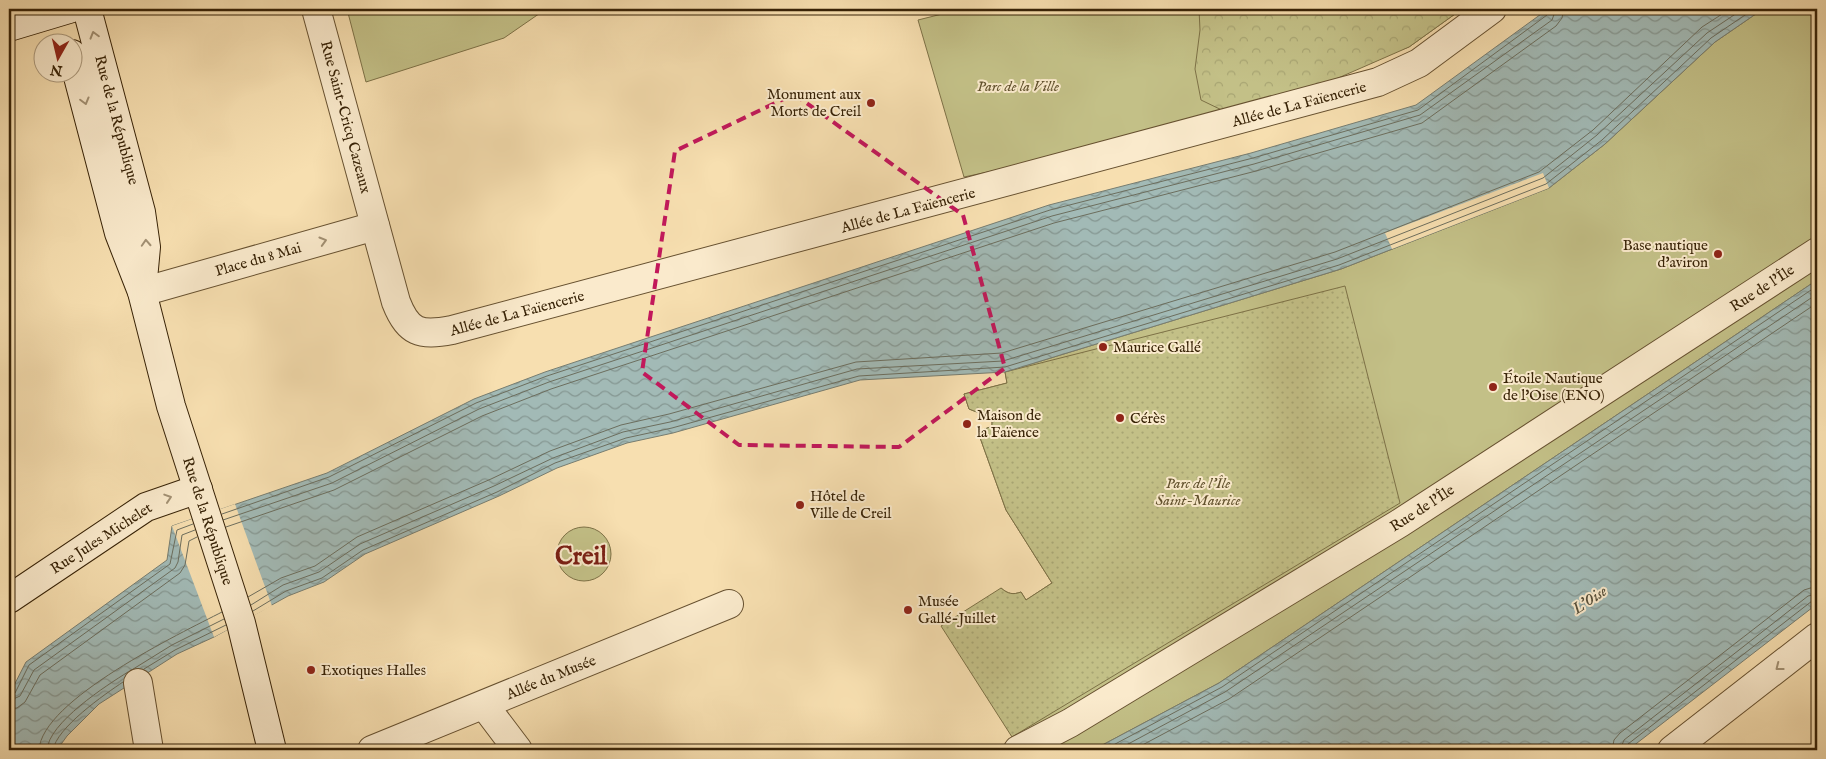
<svg xmlns="http://www.w3.org/2000/svg" width="1826" height="759" viewBox="0 0 1826 759" font-family="'IM FELL English',serif">
	<defs>
		<pattern id="forest-crowns" width="20" height="18" patternUnits="userSpaceOnUse" patternTransform="scale(1.25)"><rect width="20" height="18" fill="#c3c087"/><path d="M2 6a3 3 0 1 1 6 0M12 15a3 3 0 1 1 6 0" fill="none" stroke="#a8a573"/></pattern>
		<pattern id="garden-dots" width="8" height="8" patternUnits="userSpaceOnUse" patternTransform="scale(1.25)"><rect width="8" height="8" fill="#c3c087"/><path d="M2 2h.1M6 6h.1" fill="none" stroke="#a8a573" stroke-width="1.8" stroke-linecap="round"/></pattern>
		<pattern id="water-waves" width="16" height="10" patternUnits="userSpaceOnUse" patternTransform="scale(1.25)"><rect width="16" height="10" fill="#a2bab6"/><path d="M0 5q4-4 8 0t8 0" fill="none" stroke="#859792"/></pattern>
	</defs>
	<rect width="100%" height="100%" fill="#f7dfb0"/>
	<filter id="stains"><feTurbulence type="fractalNoise" baseFrequency=".004" numOctaves="4"/><feColorMatrix values="0 0 0 0 .2 0 0 0 0 .09 0 0 0 0 .02 0 0 0 .5 -.17"/></filter>
	<radialGradient id="worn" r=".72"><stop offset=".6" stop-color="#630" stop-opacity="0"/><stop offset="1" stop-color="#630" stop-opacity=".3"/></radialGradient>
	<g fill="#c3c087" stroke="#7d7146">
		<path d="M347,9H546L504,38L366,82Z"/>
		<path d="M962,9H1462L1409,47L1135,141L964,177L918,20Z"/>
		<path d="M1763,9H1817V280L1219,683L1093,750H1019L1012,737L1001,588C1008,594 1013,595 1021,592L1026,600L1052,583L1006,510L978,432L992,426V418L969,409L964,394L1007,383L1005,372L1341,269L1549,188L1605,144L1715,42Z"/>
		<circle cx="584" cy="554" r="27"/>
	</g>
	<path fill="url(#forest-crowns)" stroke="#7d7146" d="M1199,9H1462L1409,47L1329,82L1228,113L1201,100L1195,69L1200,30Z"/>
	<path fill="url(#garden-dots)" stroke="#7d7146" d="M1345,286L1400,503L1012,737L941,626L1001,588C1008,594 1013,595 1021,592L1026,600L1052,583L1006,510L978,432L992,426V418L969,409L964,394L1007,383L1005,372Z"/>
	<g fill="url(#water-waves)" stroke="#777d70">
		<path d="M1548,9H1763L1715,42L1605,144L1549,188L1341,269L1005,372L860,380L673,433L627,443L557,468L499,496L365,554L324,582L288,596L214,637L177,654L99,704L67,736L57,750H9V695L26,662L167,560L172,526L327,473L474,399L545,372L1049,205L1251,153L1416,105Z"/>
		<path d="M1817,280V604L1628,750H1093L1219,683Z"/>
	</g>
	<g fill="#f7dfb0">
		<path d="M1543,173L1549,188L1392,249L1385,233Z"/>
		<path d="M235,504L272,606L214,637L172,526Z"/>
	</g>
	<g fill="none" stroke-linecap="round" stroke-linejoin="round">
		<g stroke="#6c6e5e" stroke-width="1">
			<path d="M222,514L329,477L476,403L547,376L1050,210L1253,158L1418,110L1547,15L1550,9"/>
			<path d="M223,520L332,483L479,409L549,382L1052,216L1254,164L1420,115L1552,20L1556,9"/>
			<path d="M226,527L334,490L482,416L551,389L1054,223L1256,171L1422,123L1556,26L1562,18L1564,9"/>
			<path d="M248,597L281,578L315,566L357,537L491,479L550,451L621,425L669,414L856,362L1002,353L1335,252L1539,172L1593,130L1702,27L1730,9"/>
			<path d="M251,605L283,585L319,572L360,544L494,486L553,458L623,432L670,422L857,369L1003,361L1337,259L1543,178L1597,135L1707,33L1743,9"/>
			<path d="M253,611L286,591L322,578L363,550L497,492L555,463L626,438L672,428L859,376L1005,367L1339,265L1546,184L1602,140L1711,38L1754,9"/>
			<path d="M144,669L175,650L226,625"/>
			<path d="M130,671L172,645L224,619"/>
			<path d="M9,695L15,693L29,665L170,564L177,530L193,524"/>
			<path d="M9,701L20,696L34,670L175,568L178,562L182,535L195,530"/>
			<path d="M9,709L17,708L25,702L40,675L180,573L185,565L189,541L197,537"/>
			<path d="M39,750C41,700 181,633 222,612"/>
			<path d="M47,750C48,723 107,685 128,672"/>
			<path d="M53,750C56,728 105,694 123,682"/>
			<path d="M1104,750L1222,687L1817,286"/>
			<path d="M1117,750L1225,692L1817,294"/>
			<path d="M1133,750L1229,699L1817,303"/>
			<path d="M1612,750L1614,740L1620,733L1804,590L1817,586"/>
			<path d="M1620,750L1624,740L1808,596L1817,594"/>
			<path d="M1626,750L1628,744L1812,601L1817,600"/>
		</g>
		<g stroke="#675130" stroke-width="30">
			<g id="minor">
				<path d="M316,9L396,302C408,333 420,336 452,330L1378,82L1419,63L1492,9"/>
				<path d="M142,292L375,226"/>
				<path d="M138,683L149,750"/>
				<path d="M484,705L518,750"/>
				<path d="M372,750L729,604"/>
				<path d="M1018,750L1070,723L1400,523L1817,252"/>
			</g>
		</g>
		<g stroke="#675130" stroke-width="30">
			<path id="tertiary" d="M1672,750L1817,637"/>
		</g>
		<g stroke="#372206" stroke-width="30">
			<g id="secondary">
				<path d="M87,9L141,212L146,247L142,290"/>
				<path d="M9,27L69,9"/>
				<path d="M72,54L119,233L142,292L171,406L241,623L272,750"/>
				<path d="M9,599L146,507L198,489"/>
			</g>
		</g>
		<use href="#minor" stroke="#faeacc" stroke-width="28"/>
		<use href="#tertiary" stroke="#faeacc" stroke-width="28"/>
		<use href="#secondary" stroke="#faeacc" stroke-width="28"/>
	</g>
	<defs><path id="oneway-chevron" d="M-2-3.5L2.5 0L-2 3.5" fill="none" stroke-width="1.6" stroke-linecap="round" stroke-linejoin="round" transform="scale(1.25)"/></defs>
	<g stroke="#a29073">
		<use href="#oneway-chevron" transform="translate(94 35) rotate(-106)"/>
		<use href="#oneway-chevron" transform="translate(85 101) rotate(75)"/>
		<use href="#oneway-chevron" transform="translate(323 241) rotate(-16)"/>
		<use href="#oneway-chevron" transform="translate(146 243) rotate(-93)"/>
		<use href="#oneway-chevron" transform="translate(168 498) rotate(-18)"/>
		<use href="#oneway-chevron" transform="translate(1779 667) rotate(142)"/>
	</g>
	<path fill="none" stroke="#c2185b" stroke-width="4" stroke-dasharray="10 6" stroke-linejoin="round" d="M794,94L963,215L1005,368L899,447L739,445L642,372L675,151Z"/>
	<g fill="#8f2418" stroke="#faeacc" stroke-width="2">
		<circle cx="871" cy="103" r="5"/>
		<circle cx="1718" cy="254" r="5"/>
		<circle cx="1103" cy="347" r="5"/>
		<circle cx="1493" cy="387" r="5"/>
		<circle cx="1120" cy="418" r="5"/>
		<circle cx="967" cy="424" r="5"/>
		<circle cx="800" cy="505" r="5"/>
		<circle cx="908" cy="610" r="5"/>
		<circle cx="311" cy="670" r="5"/>
	</g>
	<g text-anchor="middle" stroke-width="4" stroke-linejoin="round" paint-order="stroke">
		<g font-size="15" font-style="italic" fill="#61512d" stroke="#faeacc">
			<text x="1018" y="91">Parc de la Ville</text>
			<text x="1198" y="488">Parc de l'Île<tspan x="1198" dy="17">Saint-Maurice</tspan></text>
		</g>
		<g font-size="15" fill="#372206" stroke="#faeacc" text-anchor="start">
			<text x="861" y="99" text-anchor="end">Monument aux<tspan x="861" dy="17">Morts de Creil</tspan></text>
			<text x="1708" y="250" text-anchor="end">Base nautique<tspan x="1708" dy="17">d'aviron</tspan></text>
			<text x="1113" y="352">Maurice Gallé</text>
			<text x="1503" y="383">Étoile Nautique<tspan x="1503" dy="17">de l'Oise (ENO)</tspan></text>
			<text x="977" y="420">Maison de<tspan x="977" dy="17">la Faïence</tspan></text>
			<text x="1130" y="423">Cérès</text>
			<text x="810" y="501">Hôtel de<tspan x="810" dy="17">Ville de Creil</tspan></text>
			<text x="918" y="606">Musée<tspan x="918" dy="17">Gallé-Juillet</tspan></text>
			<text x="321" y="675">Exotiques Halles</text>
		</g>
		<g font-size="15" fill="#372206" stroke="#faeacc">
			<text transform="translate(1299 104) rotate(-15)" y="5">Allée de La Faïencerie</text>
			<text transform="translate(346 117) rotate(75)" y="5">Rue Saint-Cricq Cazeaux</text>
			<text transform="translate(117 120) rotate(75)" y="5">Rue de la République</text>
			<text transform="translate(908 210) rotate(-15)" y="5">Allée de La Faïencerie</text>
			<text transform="translate(258 259) rotate(-16)" y="5">Place du 8 Mai</text>
			<text transform="translate(1762 288) rotate(-33)" y="5">Rue de l'Île</text>
			<text transform="translate(517 313) rotate(-15)" y="5">Allée de La Faïencerie</text>
			<text transform="translate(1422 508) rotate(-33)" y="5">Rue de l'Île</text>
			<text transform="translate(208 521) rotate(72)" y="5">Rue de la République</text>
			<text transform="translate(101 538) rotate(-33)" y="5">Rue Jules Michelet</text>
			<text transform="translate(551 677) rotate(-22)" y="5">Allée du Musée</text>
		</g>
		<g font-size="16" font-style="italic" fill="#57503b" stroke="#faeacc">
			<text transform="translate(1589 599) rotate(-34)" y="6">L'Oise</text>
		</g>
		<g font-size="25" font-weight="bold" fill="#7a1f14" stroke="#faeacc">
			<text x="581" y="564">Creil</text>
		</g>
	</g>
	<rect width="1826" height="759" fill="none" stroke="#f7dfb0" stroke-width="30"/>
	<rect x="10" y="10" width="1806" height="739" fill="none" stroke="#372206" stroke-width="2.5"/>
	<rect x="15" y="15" width="1796" height="729" fill="none" stroke="#372206"/>
	<g transform="translate(58 58) rotate(188)"><circle r="24" fill="#faeacc" stroke="#ac9a7d"/>
	<path d="M0-4L9 19L0 12L-9 19Z" fill="#8f2418"/>
	<text y="-8" font-size="14" font-weight="bold" text-anchor="middle" fill="#372206">N</text>
	</g>
	<rect width="100%" height="100%" filter="url(#stains)"/>
	<rect width="100%" height="100%" fill="url(#worn)"/>
</svg>
